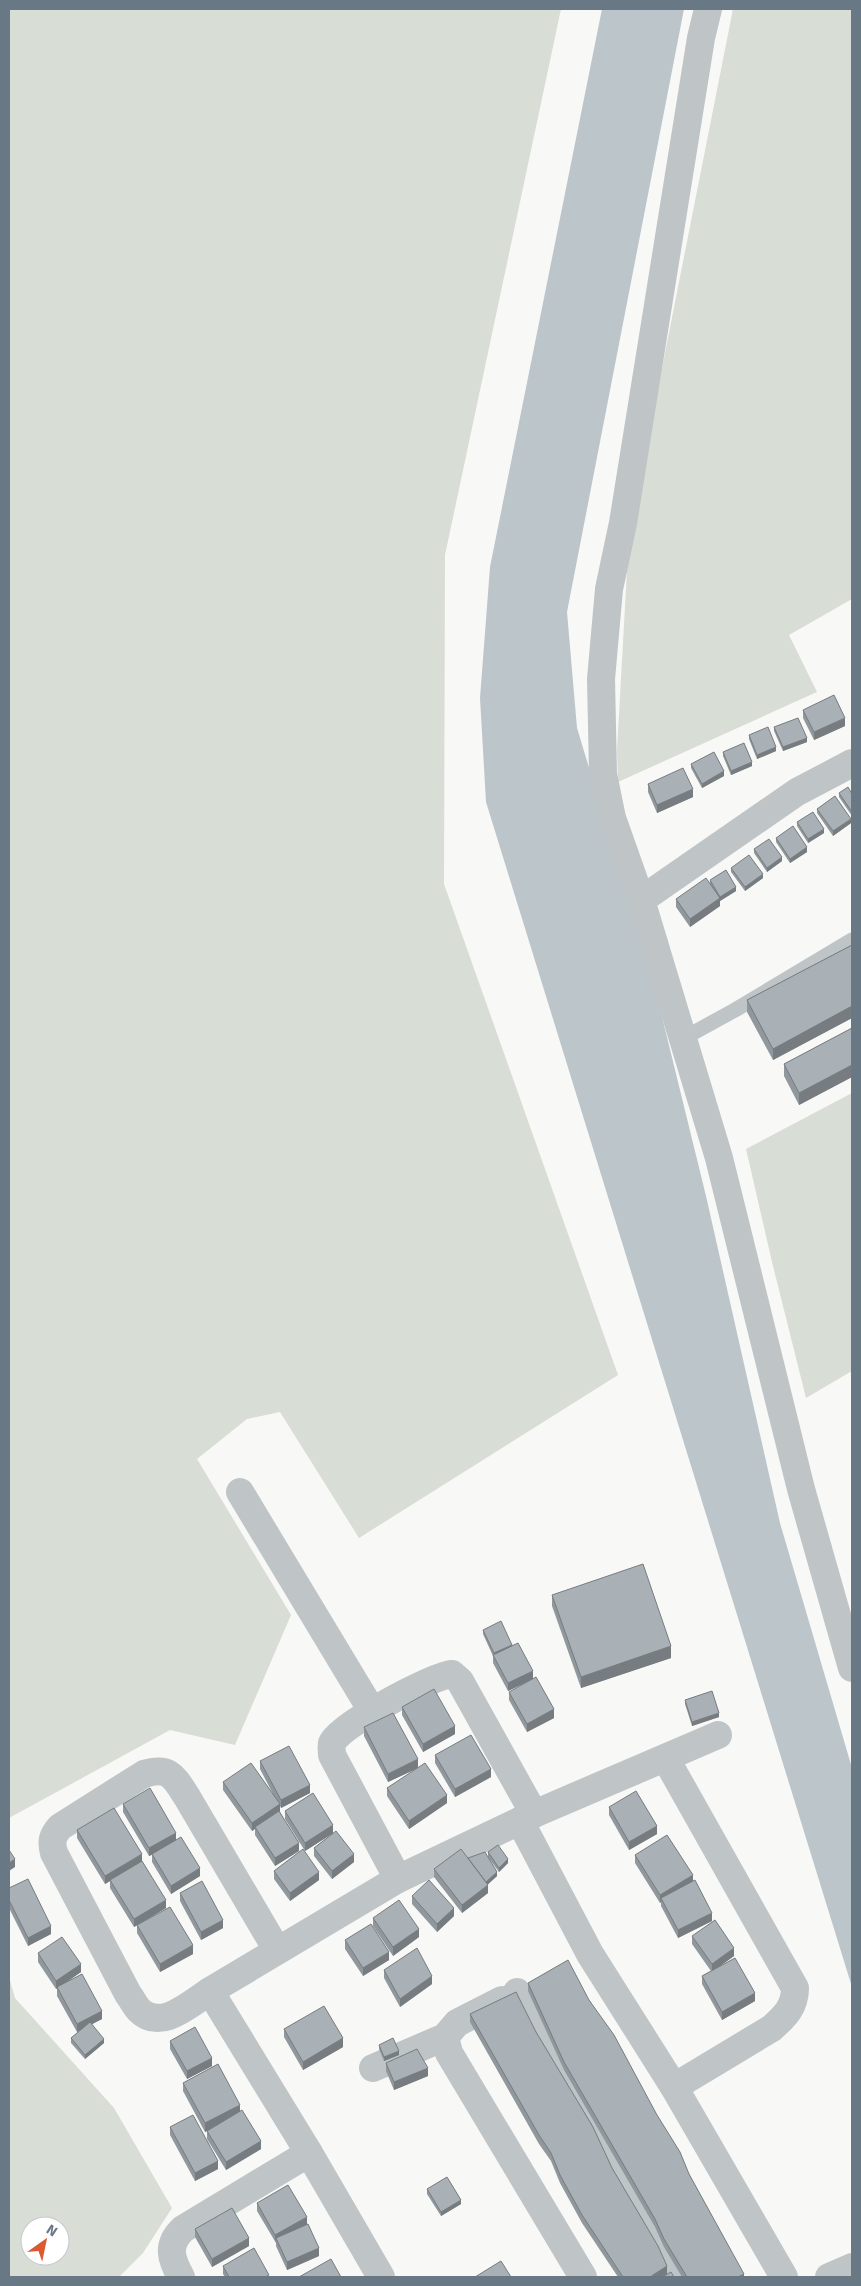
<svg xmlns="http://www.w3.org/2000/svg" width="861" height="2286" viewBox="0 0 861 2286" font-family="Signika,sans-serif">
	<rect width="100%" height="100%" fill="#f8f8f6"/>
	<g fill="#d8ddd5" fill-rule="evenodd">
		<path d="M9,9H561L445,555L444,884L618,1375L359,1538L280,1412L247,1419L197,1459L291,1615L235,1745L170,1730L9,1818Z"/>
		<path d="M733,9H852V599L789,635L817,692L618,782L617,750L629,535Z"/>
		<path d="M852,1093V1371L806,1398L772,1262L746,1149Z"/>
		<path d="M9,1977L15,1998L114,2108L172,2208L143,2253L119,2277H9ZM30,2226H60V2256H30Z"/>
	</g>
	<path fill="#bbc5ca" d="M602,9H684L567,612L577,728L651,972L706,1196L780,1523L852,1768V1987L486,802L480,698L490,567Z"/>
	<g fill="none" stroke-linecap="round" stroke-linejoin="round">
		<path stroke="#bfc4c7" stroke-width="15" d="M684,1038L735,1010L852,940"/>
		<g stroke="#bfc4c7" stroke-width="28">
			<path d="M708,9L701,38L623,523L609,589L601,679L603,774L612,818L641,900L719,1158L801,1489L852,1668"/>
			<path d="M641,900L797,792L852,763"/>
			<path d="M240,1492L372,1711"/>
			<path d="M666,1759L795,1988C795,2007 785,2016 772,2028L674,2087"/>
			<path d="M520,1821L590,1954L674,2087L784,2277"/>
			<path d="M398,1879L332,1755C332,1752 331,1746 332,1743C338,1726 434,1675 452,1674L460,1681L534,1814"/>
			<path d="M210,1991C191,2003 161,2032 139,2010C135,2006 132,1999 128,1994L54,1853C51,1842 52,1836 60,1827L144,1774C170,1766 174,1777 187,1797L277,1950"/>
			<path d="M517,1992L673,2277"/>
			<path d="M445,2037L449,2053L583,2277"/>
			<path d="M373,2068L445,2037L457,2023L502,2000"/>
			<path d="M181,2277C171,2259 166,2245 183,2229L309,2153"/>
			<path d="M381,2277L309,2153L210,1991L398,1879L534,1814L718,1735"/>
			<path d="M829,2277L852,2267"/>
		</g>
	</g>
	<g fill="#91989d">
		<path d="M803,710L845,726L814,740L803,718Z"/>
		<path d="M774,727L807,742L783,751L774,731Z"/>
		<path d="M749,735L776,751L757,759L749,739Z"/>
		<path d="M723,752L752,766L731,775L723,756Z"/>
		<path d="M691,764L724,776L702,788L691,768Z"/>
		<path d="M648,784L693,797L657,813L648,792Z"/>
		<path d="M839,793L852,794V816L839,797Z"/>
		<path d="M817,809L851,823L833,836L817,813Z"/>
		<path d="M797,822L824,833L808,843L797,826Z"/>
		<path d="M776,838L807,852L790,863L776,842Z"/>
		<path d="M754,849L782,861L767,872L754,853Z"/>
		<path d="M731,868L763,878L745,891L731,872Z"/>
		<path d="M710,880L736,891L720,901V900V906L690,927L676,907V899L710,885Z"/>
		<path d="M852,945V1018L773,1060L747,1012V1000Z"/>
		<path d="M852,1028V1077L799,1105L784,1076V1064Z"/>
		<path d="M552,1595L671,1658L581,1688L552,1606Z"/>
		<path d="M483,1630L512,1645L533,1679L508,1691L493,1663V1656L483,1634Z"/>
		<path d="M509,1692L554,1718L527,1732L509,1700Z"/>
		<path d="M685,1700L719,1717L692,1726L685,1704Z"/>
		<path d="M402,1707L455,1734L423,1752L402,1715Z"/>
		<path d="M364,1727L418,1768L388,1782L364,1736Z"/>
		<path d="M435,1755L491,1777L455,1797L435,1763Z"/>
		<path d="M260,1761L310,1793L281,1808L280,1806V1812L299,1851L275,1866L255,1835V1829L252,1831L223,1790V1782L273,1794L260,1769Z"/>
		<path d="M387,1788L447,1803L409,1829L387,1796Z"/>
		<path d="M123,1804L176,1840L200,1876L171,1894L152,1862V1855L149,1856L123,1812Z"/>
		<path d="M609,1807L657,1834L629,1850L609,1815Z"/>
		<path d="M285,1811L333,1833L354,1862L332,1879L314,1856V1848L332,1834L305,1851L285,1819Z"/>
		<path d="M77,1830L166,1908L134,1927L110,1888V1881L105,1884L77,1838Z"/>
		<path d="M488,1852L508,1863L499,1872L488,1857Z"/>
		<path d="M635,1855L693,1881L712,1921L678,1938L661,1906V1902L660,1903L635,1863Z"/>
		<path d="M468,1858L497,1876L488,1884V1893L462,1913L434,1877V1869Z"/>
		<path d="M274,1871L319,1880L290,1901L274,1879Z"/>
		<path d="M9,1888L51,1934L28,1946L9,1908Z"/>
		<path d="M180,1893L223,1928L201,1940L180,1901Z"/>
		<path d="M412,1896L454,1916L437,1932L412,1904Z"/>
		<path d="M373,1918L419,1937L393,1956L373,1926Z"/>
		<path d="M137,1925L193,1954L160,1972L137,1933Z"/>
		<path d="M692,1936L734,1956L721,1965L755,2001L722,2020L702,1984V1976L711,1971L692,1944Z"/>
		<path d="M345,1940L389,1960L363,1976L345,1949Z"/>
		<path d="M38,1953L81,1972L61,1986L102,2019L92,2024L104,2043L85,2059L71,2043V2038L82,2029L77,2032L57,1996V1988L56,1989L38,1962Z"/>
		<path d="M384,1970L432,1984L400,2007L384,1978Z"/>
		<path d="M528,1983L589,2000L689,2174L744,2277H682L664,2247L655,2227L564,2070L528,1991Z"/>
		<path d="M470,2014L536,2032L612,2168L667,2274L674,2277H618L582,2223L560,2183L551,2161L539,2144L470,2022Z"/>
		<path d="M284,2029L343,2047L303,2070L284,2037Z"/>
		<path d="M170,2041L212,2066L187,2079L170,2049Z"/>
		<path d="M379,2045L399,2055L384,2061L379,2049Z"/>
		<path d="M386,2063L428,2076L394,2090L386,2071Z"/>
		<path d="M183,2083L240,2111L261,2149L226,2170L207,2139V2131L219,2124L205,2132L183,2091Z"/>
		<path d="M170,2127L218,2169L195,2181L170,2135Z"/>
		<path d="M427,2189L461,2204L441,2216L427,2194Z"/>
		<path d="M257,2203L307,2224L319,2256L287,2270L276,2246V2243L257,2211Z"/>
		<path d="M195,2229L249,2246L212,2267L195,2237Z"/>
		<path d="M223,2266L269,2277H225L223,2274Z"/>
	</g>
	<g fill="#767c7f">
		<path d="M845,718V726L814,740V732Z"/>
		<path d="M807,738V742L783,751V747Z"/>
		<path d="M776,747V751L757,759V755Z"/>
		<path d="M752,762V766L731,775V771Z"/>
		<path d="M724,771V776L702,788V784Z"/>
		<path d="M693,789V797L657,813V805Z"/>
		<path d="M851,819V823L833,836V831Z"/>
		<path d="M824,829V833L808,843V839Z"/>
		<path d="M807,847V852L790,863V859Z"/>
		<path d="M782,857V861L767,872V868Z"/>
		<path d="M763,874V878L745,891V887Z"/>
		<path d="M736,887V891L720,901V897Z"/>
		<path d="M720,898V906L690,927V919Z"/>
		<path d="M852,1006V1018L773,1060V1049Z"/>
		<path d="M852,1065V1077L799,1105V1093Z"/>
		<path d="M512,1645V1649L494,1657V1653Z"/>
		<path d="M671,1646V1658L581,1688V1677Z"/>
		<path d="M533,1671V1679L508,1691V1683Z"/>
		<path d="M554,1709V1718L527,1732V1724Z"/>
		<path d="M719,1713V1717L692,1726V1722Z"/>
		<path d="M455,1726V1734L423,1752V1744Z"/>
		<path d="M418,1759V1768L388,1782V1774Z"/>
		<path d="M491,1769V1777L455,1797V1789Z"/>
		<path d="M310,1785V1793L281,1808V1800Z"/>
		<path d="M447,1795V1803L409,1829V1821Z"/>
		<path d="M280,1804V1812L256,1829L255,1827V1829L252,1831V1823Z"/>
		<path d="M333,1825V1833L305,1851V1843Z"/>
		<path d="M657,1826V1834L629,1850V1842Z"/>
		<path d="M176,1833V1841L149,1856V1848Z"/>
		<path d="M299,1843V1851L275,1866V1858Z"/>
		<path d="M142,1854V1862L105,1884V1876Z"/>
		<path d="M354,1854V1862L332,1879V1871Z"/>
		<path d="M15,1859V1867L9,1871V1863Z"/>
		<path d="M508,1859V1863L499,1872V1868Z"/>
		<path d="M200,1868V1876L171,1894V1886Z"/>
		<path d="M319,1872V1880L290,1901V1893Z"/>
		<path d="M497,1872V1876L484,1888V1883Z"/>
		<path d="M693,1875V1883L661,1898V1902L660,1903V1895Z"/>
		<path d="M488,1885V1893L462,1913V1905Z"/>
		<path d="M166,1900V1908L134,1927V1919Z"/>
		<path d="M454,1908V1916L437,1932V1924Z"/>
		<path d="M712,1913V1921L678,1938V1930Z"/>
		<path d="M223,1920V1928L201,1940V1932Z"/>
		<path d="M51,1926V1934L28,1946V1938Z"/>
		<path d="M419,1929V1937L393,1956V1947Z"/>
		<path d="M193,1945V1954L160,1972V1964Z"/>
		<path d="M734,1948V1956L712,1972V1964Z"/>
		<path d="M389,1952V1960L363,1976V1968Z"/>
		<path d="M81,1964V1972L56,1989V1981Z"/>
		<path d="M432,1976V1984L400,2007V1999Z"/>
		<path d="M755,1993V2001L722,2020V2012Z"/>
		<path d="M102,2011V2019L77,2032V2024Z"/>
		<path d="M343,2038V2047L303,2070V2062Z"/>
		<path d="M104,2039V2043L85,2059V2055Z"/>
		<path d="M399,2051V2055L384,2061V2057Z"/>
		<path d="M212,2058V2066L187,2079V2071Z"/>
		<path d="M428,2068V2076L394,2090V2082Z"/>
		<path d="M240,2105V2113L205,2132V2123Z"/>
		<path d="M261,2141V2149L226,2170V2162Z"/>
		<path d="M218,2161V2169L195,2181V2173Z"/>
		<path d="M461,2200V2204L441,2216V2212Z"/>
		<path d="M307,2217V2225L276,2238L275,2243V2235Z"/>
		<path d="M249,2238V2246L212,2267V2259Z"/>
		<path d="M319,2248V2256L287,2270V2262Z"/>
		<path d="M667,2266V2274L663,2277H650Z"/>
		<path d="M744,2274V2277H738Z"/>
	</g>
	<g fill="#a9b1b6" stroke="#767c7f">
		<path d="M834,695L845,718L814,732L803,710Z"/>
		<path d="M798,718L807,738L783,747L774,727Z"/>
		<path d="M768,727L776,747L757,755L749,735Z"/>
		<path d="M744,743L752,762L731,771L723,752Z"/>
		<path d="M714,752L724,771L702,784L691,764Z"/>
		<path d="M683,768L693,789L657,805L648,784Z"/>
		<path d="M848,787L852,794V812L839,793Z"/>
		<path d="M835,796L851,819L833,831L817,809Z"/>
		<path d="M813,812L824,829L808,839L797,822Z"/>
		<path d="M793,826L807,847L790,859L776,838Z"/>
		<path d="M769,839L782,857L767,868L754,849Z"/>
		<path d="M749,855L763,874L745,887L731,868Z"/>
		<path d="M726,870L736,887L720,897L710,880Z"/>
		<path d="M706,878L720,898L690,919L676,899Z"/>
		<path d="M852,945V1006L773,1049L747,1000Z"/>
		<path d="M852,1028V1065L799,1093L784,1064Z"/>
		<path d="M643,1564L671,1646L581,1677L552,1595Z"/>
		<path d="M501,1621L512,1645L494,1653L483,1630Z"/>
		<path d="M518,1643L533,1671L508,1683L493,1655Z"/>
		<path d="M536,1677L554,1709L527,1724L509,1692Z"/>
		<path d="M434,1689L455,1726L423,1744L402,1707Z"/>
		<path d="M712,1691L719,1713L692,1722L685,1700Z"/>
		<path d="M393,1713L418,1759L388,1774L364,1727Z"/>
		<path d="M471,1735L491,1769L455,1789L435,1755Z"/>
		<path d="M289,1746L310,1785L281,1800L260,1761Z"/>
		<path d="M251,1763L280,1804L252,1823L223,1782Z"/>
		<path d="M425,1763L447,1795L409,1821L387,1788Z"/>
		<path d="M150,1788L176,1833L149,1848L123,1804Z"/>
		<path d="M636,1791L657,1826L629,1842L609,1807Z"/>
		<path d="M313,1793L333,1825L305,1843L285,1811Z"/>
		<path d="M114,1808L142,1854L105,1876L77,1830Z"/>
		<path d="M279,1811L299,1843L275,1858L255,1827Z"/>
		<path d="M336,1831L354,1854L332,1871L314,1848Z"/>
		<path d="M667,1835L693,1875L660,1895L635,1855Z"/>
		<path d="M181,1837L200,1868L171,1886L152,1854Z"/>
		<path d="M498,1845L508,1859L499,1868L488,1852Z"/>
		<path d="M303,1849L319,1872L290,1893L274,1871Z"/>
		<path d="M461,1849L488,1885L462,1905L434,1869Z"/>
		<path d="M9,1850L15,1859L9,1863Z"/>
		<path d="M485,1852L497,1872L486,1882L468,1858Z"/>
		<path d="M142,1861L166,1900L134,1919L110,1880Z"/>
		<path d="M28,1879L51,1926L28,1938L9,1900V1888Z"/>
		<path d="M429,1880L454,1908L437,1924L412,1896Z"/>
		<path d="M695,1880L712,1913L678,1930L661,1898Z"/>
		<path d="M202,1881L223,1920L201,1932L180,1893Z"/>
		<path d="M399,1900L419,1929L393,1947L373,1918Z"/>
		<path d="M170,1907L193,1945L160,1964L137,1925Z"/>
		<path d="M715,1920L734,1948L712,1964L692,1936Z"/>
		<path d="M371,1924L389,1952L363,1968L345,1940Z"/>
		<path d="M62,1937L81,1964L56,1981L38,1953Z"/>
		<path d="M417,1948L432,1976L400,1999L384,1970Z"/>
		<path d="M735,1958L755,1993L722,2012L702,1976Z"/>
		<path d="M568,1960L589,2000L614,2035L657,2115L680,2152L689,2174L744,2274L738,2277H687L664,2239L655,2219L564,2062L528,1983Z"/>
		<path d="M82,1974L102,2011L77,2024L57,1987Z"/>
		<path d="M516,1992L536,2032L593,2127L612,2168L658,2246L667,2266L650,2277H623L582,2215L560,2175L551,2153L539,2135L470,2014Z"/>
		<path d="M324,2006L343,2038L303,2062L284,2029Z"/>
		<path d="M90,2022L104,2039L85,2055L71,2038Z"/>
		<path d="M195,2027L212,2058L187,2071L170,2041Z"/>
		<path d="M393,2038L399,2051L384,2057L379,2045Z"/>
		<path d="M417,2049L428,2068L394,2082L386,2063Z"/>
		<path d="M218,2064L240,2105L205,2123L183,2083Z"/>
		<path d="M242,2110L261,2141L226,2162L207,2131Z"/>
		<path d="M193,2115L218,2161L195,2173L170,2127Z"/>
		<path d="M447,2177L461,2200L441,2212L427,2189Z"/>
		<path d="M288,2185L307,2217L275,2235L257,2203Z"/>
		<path d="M232,2208L249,2238L212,2259L195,2229Z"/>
		<path d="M308,2224L319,2248L287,2262L276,2238Z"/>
		<path d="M254,2248L269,2275L265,2277H229L223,2266Z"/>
		<path d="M331,2259L341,2277H299Z"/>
		<path d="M501,2261L511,2277H475Z"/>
		<path d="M671,2272L674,2277H662Z"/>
	</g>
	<rect width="861" height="2286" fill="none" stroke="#697885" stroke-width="20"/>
	<g transform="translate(45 2241) rotate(33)"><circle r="24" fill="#ffffff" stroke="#c3c9ce"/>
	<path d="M0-4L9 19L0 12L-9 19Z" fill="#da5b33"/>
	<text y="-8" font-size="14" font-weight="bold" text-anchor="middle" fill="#697885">N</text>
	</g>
</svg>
